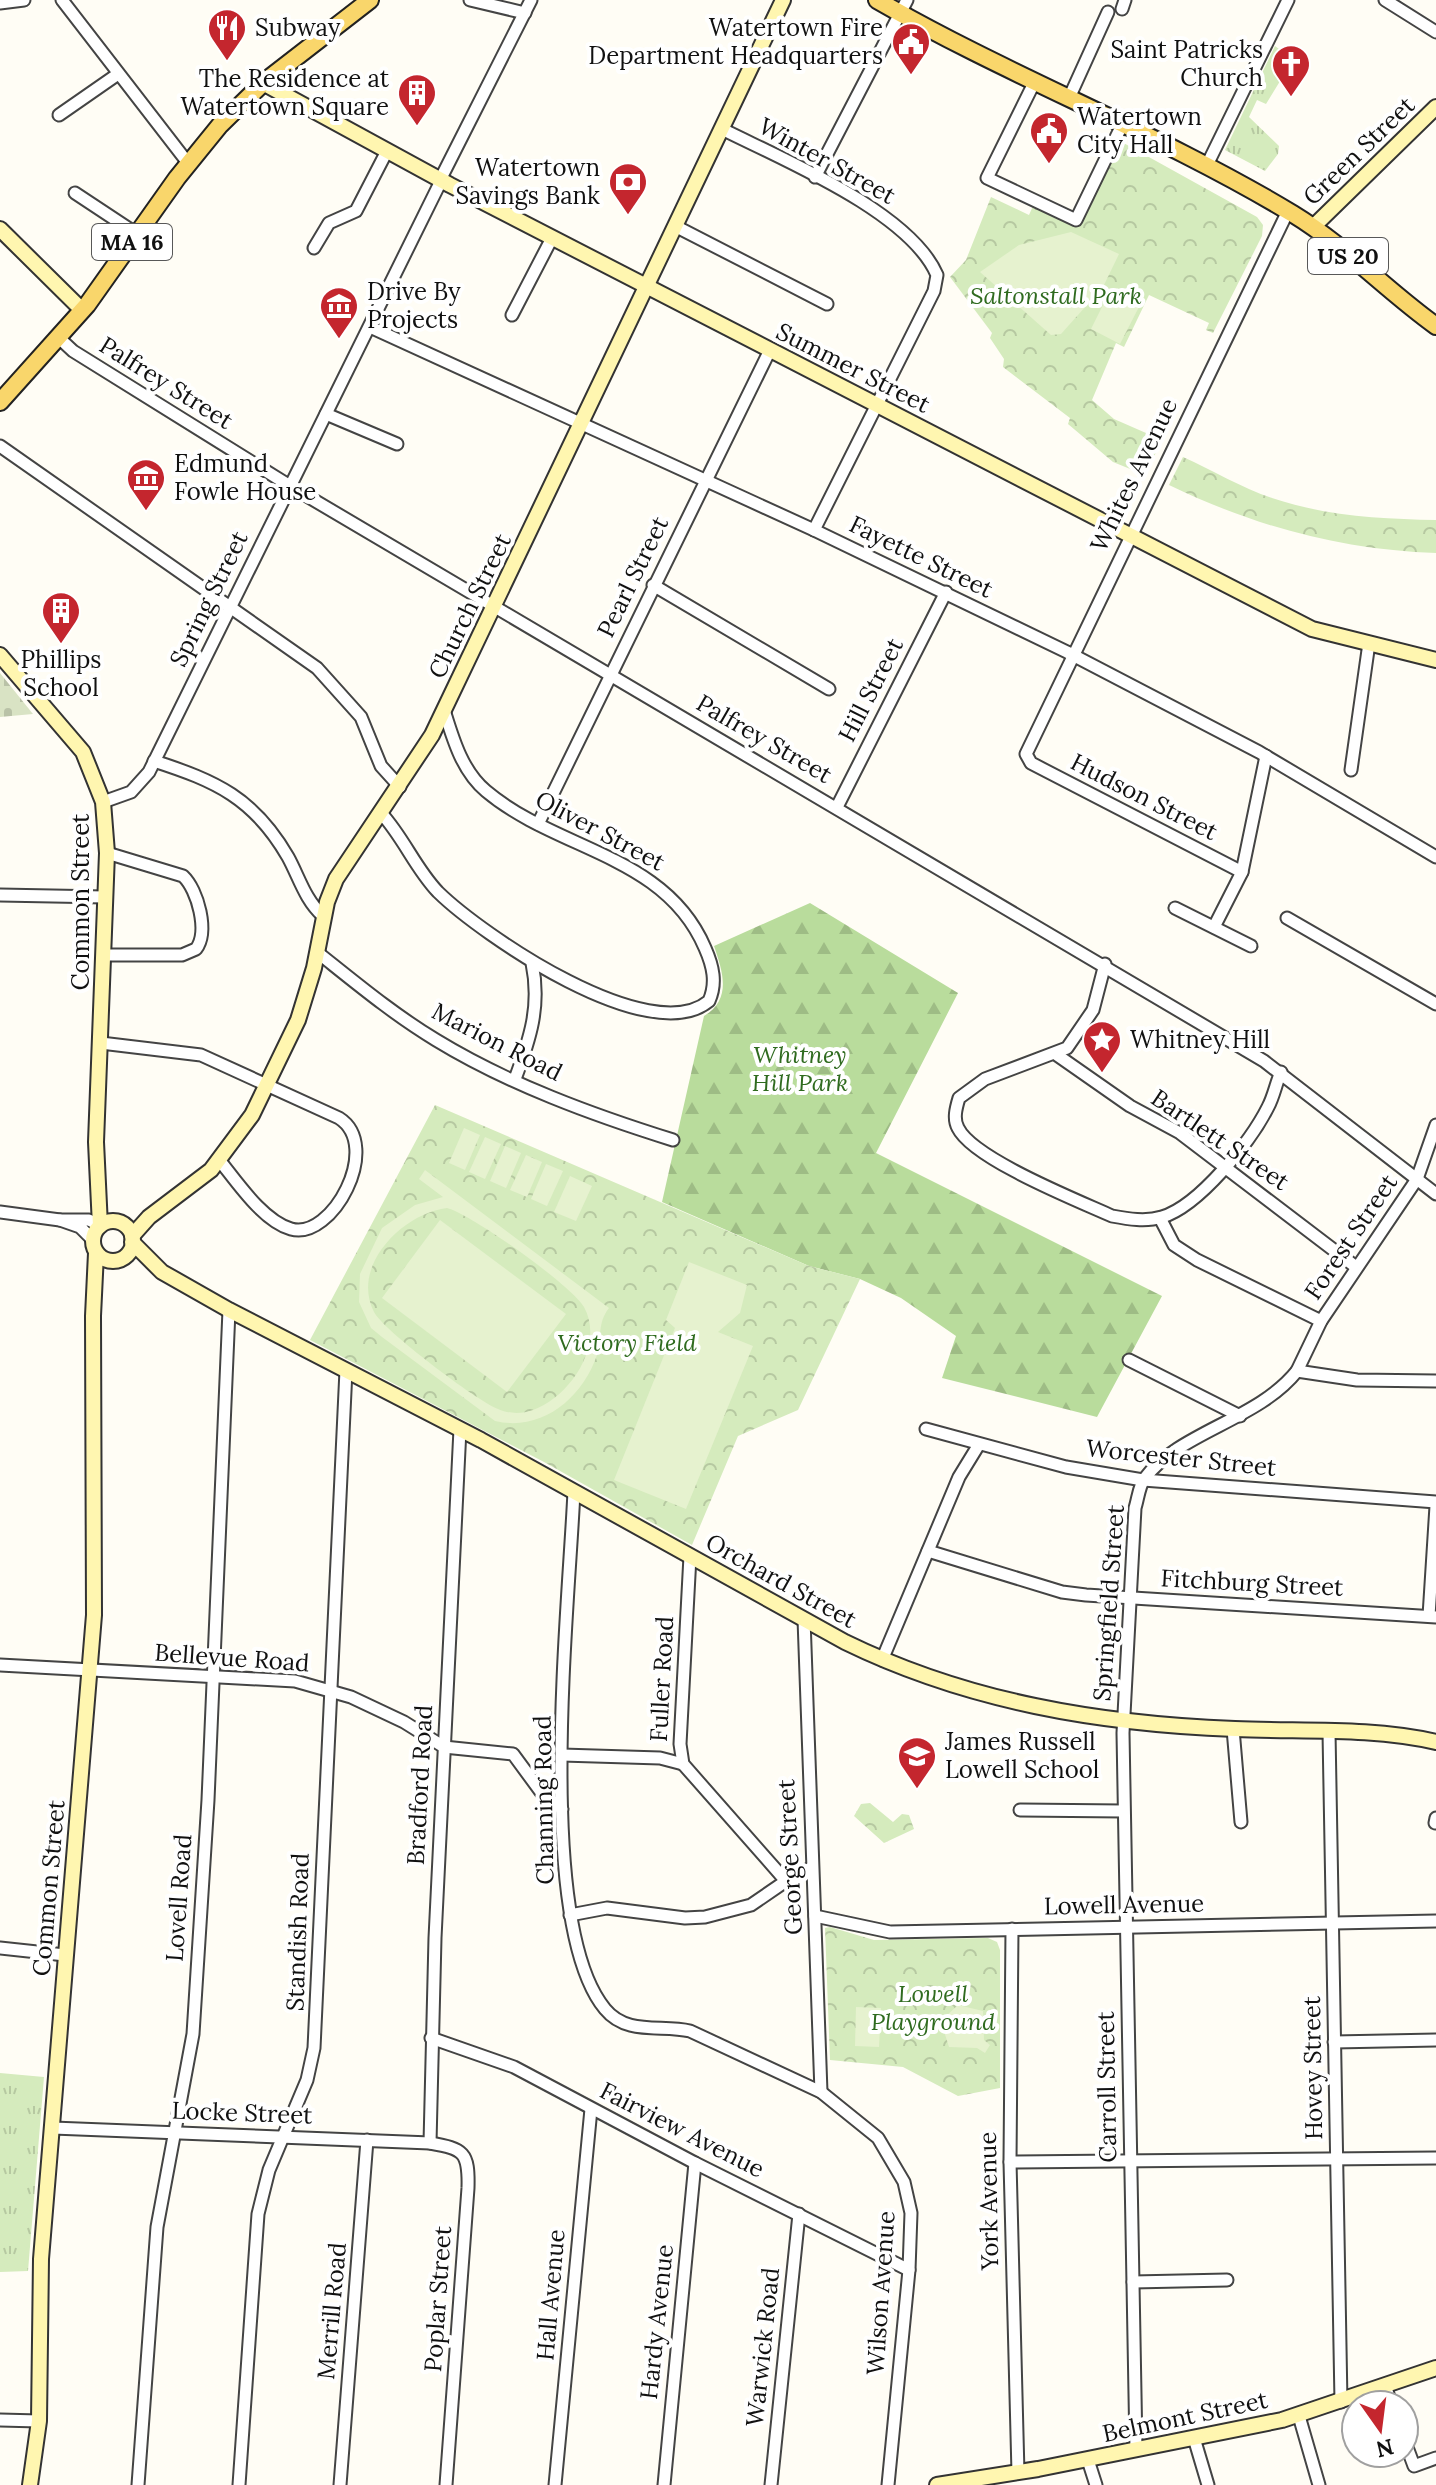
<svg xmlns="http://www.w3.org/2000/svg" width="1436" height="2485" viewBox="0 0 1436 2485" font-family="Lora,serif">
	<defs>
		<pattern id="grass-tufts" width="24" height="20" patternUnits="userSpaceOnUse" patternTransform="scale(2)"><rect width="24" height="20" fill="#d5ebbd"/><path d="M3 7l-1-3M5 7V3M7 7l1-3M15 17l-1-3M17 17v-4M19 17l1-3" fill="none" stroke="#b6c8a1"/></pattern>
		<pattern id="forest-firs" width="22" height="20" patternUnits="userSpaceOnUse" patternTransform="scale(2)"><rect width="22" height="20" fill="#b9dc9c"/><path d="M5 1l3.5 6h-7zM16 11l3.5 6h-7z" fill="#9ebc85"/></pattern>
		<pattern id="cemetery-stones" width="16" height="16" patternUnits="userSpaceOnUse" patternTransform="scale(2)"><rect width="16" height="16" fill="#d9e3c4"/><path d="M2 7V4a2 2 0 0 1 4 0v3zM10 15v-3a2 2 0 0 1 4 0v3z" fill="#b9c2a7"/></pattern>
		<pattern id="park-crowns" width="20" height="18" patternUnits="userSpaceOnUse" patternTransform="scale(2)"><rect width="20" height="18" fill="#d5ebbd"/><path d="M2 6a3 3 0 1 1 6 0M12 15a3 3 0 1 1 6 0" fill="none" stroke="#b6c8a1"/></pattern>
	</defs>
	<rect width="100%" height="100%" fill="#fffdf5"/>
	<g fill="url(#grass-tufts)">
		<path d="M1275,46L1287,55L1279,70L1285,73L1266,104L1257,100L1249,117L1279,146L1278,154L1265,171L1225,150Z"/>
		<path d="M0,2073L44,2077L28,2271L0,2272Z"/>
	</g>
	<path fill="url(#forest-firs)" d="M810,903L958,993L876,1153L1162,1296L1097,1417L942,1378L956,1336L901,1298L860,1279L809,1266L662,1202L704,1016C732,999 723,972 714,946Z"/>
	<path fill="url(#cemetery-stones)" d="M0,673L33,714L0,717Z"/>
	<g fill="url(#park-crowns)">
		<path d="M1120,141L1257,217L1263,225L1262,236L1213,333L1206,330L1209,323L1149,295L1124,347L1116,343L1092,400L1114,419L1162,440L1145,475L1113,462L1068,424L1070,418L1003,367L1004,359L990,338L992,333L950,277L966,260L991,197L1029,215L1033,206L1078,226Z"/>
		<path d="M1183,457C1212,470 1242,488 1272,498C1325,516 1381,519 1436,520V553C1341,550 1254,526 1169,485Z"/>
		<path d="M435,1105L809,1266L860,1279L798,1410L738,1436L692,1545L544,1462L310,1340Z"/>
		<path d="M870,1803L893,1822L902,1814L909,1815L914,1829L884,1843L854,1816L861,1804Z"/>
		<path d="M830,1927L874,1940L988,1938L997,1942L1000,1950V2088L958,2096L903,2067L830,2060L825,1928Z"/>
	</g>
	<g fill="#e6f2cf" fill-rule="evenodd">
		<path d="M1071,232L1119,254L1103,287L1061,334L1051,335L980,272L1019,245Z"/>
		<path d="M1111,289L1141,303L1120,344L1091,329Z"/>
		<path d="M464,1128L480,1135L465,1170L449,1163Z"/>
		<path d="M485,1137L501,1144L485,1179L469,1172Z"/>
		<path d="M505,1146L521,1153L506,1188L490,1181Z"/>
		<path d="M526,1155L542,1162L527,1197L510,1190Z"/>
		<path d="M546,1164L563,1171L547,1206L531,1199Z"/>
		<path d="M425,1170L609,1308C597,1323 602,1338 597,1355C582,1399 541,1432 495,1421L382,1337L371,1328L359,1302L360,1274L382,1228L415,1205L443,1197L419,1179ZM447,1208C471,1214 571,1285 584,1307C605,1345 570,1397 533,1410C522,1414 509,1414 498,1409C477,1401 383,1330 374,1312C350,1265 404,1213 447,1208Z"/>
		<path d="M570,1176L592,1186L576,1221L554,1212Z"/>
		<path d="M440,1220L566,1314L507,1392L382,1298Z"/>
		<path d="M689,1262L747,1285L740,1313L718,1332L753,1346L686,1509L614,1480L675,1328L666,1320Z"/>
		<path d="M958,2005L983,2011L984,2040L990,2045L985,2053L977,2048L949,2047L943,2028L945,2017Z"/>
		<path d="M856,2007L881,2008L879,2047L855,2046Z"/>
	</g>
	<g fill="none" stroke-linecap="round" stroke-linejoin="round">
		<g stroke="#444" stroke-width="15">
			<g id="street">
				<path d="M62,0L188,163"/>
				<path d="M470,0L525,13"/>
				<path d="M1385,0L1436,32"/>
				<path d="M0,3L24,0"/>
				<path d="M1122,9L1125,0"/>
				<path d="M1035,81L987,178L1076,220L1123,123"/>
				<path d="M1069,98L1108,12"/>
				<path d="M59,115L118,74"/>
				<path d="M724,130C784,160 910,212 937,275L934,291L814,530"/>
				<path d="M1207,165L1288,0"/>
				<path d="M815,177L907,0"/>
				<path d="M440,180L531,0"/>
				<path d="M75,193L137,234"/>
				<path d="M677,227L827,304"/>
				<path d="M314,248L329,223L356,211L387,151"/>
				<path d="M512,315L552,238"/>
				<path d="M370,327L814,530L1067,652L1259,752L1436,857"/>
				<path d="M58,337L73,351L290,486L1264,1061L1436,1194"/>
				<path d="M326,414L397,444"/>
				<path d="M0,446L317,668L361,717L381,766L400,787"/>
				<path d="M653,585L829,689"/>
				<path d="M154,761C216,781 254,798 288,857C299,877 305,900 323,916"/>
				<path d="M1351,770L1369,643"/>
				<path d="M103,802L131,792L149,772L441,181"/>
				<path d="M837,807L946,592"/>
				<path d="M381,813C404,838 415,868 438,892C482,935 650,1050 709,1001C717,983 713,966 705,948C665,854 557,851 486,791C462,771 453,739 444,710"/>
				<path d="M538,824L770,350"/>
				<path d="M1242,872L1031,763L1026,754L1288,211"/>
				<path d="M0,895L105,897"/>
				<path d="M1175,908L1251,946"/>
				<path d="M1287,918L1436,1004"/>
				<path d="M1214,927L1242,872L1266,756"/>
				<path d="M317,952C356,983 393,1014 436,1040C508,1084 593,1115 673,1140"/>
				<path d="M104,955H182L196,949C209,932 198,890 183,876L107,853"/>
				<path d="M1105,964L1093,1010L1067,1048L985,1079L959,1098C956,1108 953,1119 958,1128C973,1159 1079,1201 1112,1216C1128,1219 1146,1222 1162,1217C1199,1206 1251,1141 1268,1107C1274,1096 1276,1083 1281,1072"/>
				<path d="M101,1043L201,1055L339,1118C383,1146 332,1241 291,1229C263,1221 237,1182 220,1161"/>
				<path d="M1057,1055L1130,1106L1180,1133L1356,1267"/>
				<path d="M515,1079C530,1039 541,1006 532,963"/>
				<path d="M0,1212L60,1220"/>
				<path d="M1160,1218L1174,1245L1197,1260L1321,1321"/>
				<path d="M93,1240L80,1227L60,1220H89L100,1226"/>
				<path d="M1129,1360L1240,1416"/>
				<path d="M1297,1371L1321,1321L1417,1179L1436,1125"/>
				<path d="M926,1429L1066,1467L1143,1480L1436,1502"/>
				<path d="M574,1491C569,1606 534,1923 605,2009C627,2036 662,2024 690,2031L821,2092L878,2138L904,2182L911,2213L909,2270L888,2485"/>
				<path d="M928,1551L1062,1592L1086,1595L1436,1617"/>
				<path d="M690,1556L680,1744L683,1764L786,1881L811,1868"/>
				<path d="M1429,1616L1436,1506"/>
				<path d="M804,1619L821,2092"/>
				<path d="M882,1660L959,1477L978,1446"/>
				<path d="M0,1665L295,1681L351,1697L404,1722L444,1747L513,1754L541,1792L562,1809"/>
				<path d="M1233,1729L1241,1822"/>
				<path d="M1329,1732L1341,2402"/>
				<path d="M562,1755L660,1758L683,1764"/>
				<path d="M1020,1810L1123,1811"/>
				<path d="M1435,1823L1436,1818"/>
				<path d="M570,1915L607,1908L685,1918L705,1917L751,1905L786,1881"/>
				<path d="M815,1916L890,1932L1436,1921"/>
				<path d="M1012,1929L1010,2162L1018,2473"/>
				<path d="M0,1948L65,1955"/>
				<path d="M431,2038L514,2067L695,2163L909,2270"/>
				<path d="M1334,2042L1436,2040"/>
				<path d="M53,2128L430,2143C464,2149 469,2152 468,2188L446,2485"/>
				<path d="M430,2143L435,1938L460,1429"/>
				<path d="M1010,2162L1436,2158"/>
				<path d="M1133,2282L1227,2280"/>
				<path d="M1385,2386L1392,2405"/>
				<path d="M1299,2416L1319,2485"/>
				<path d="M0,2420L39,2421"/>
				<path d="M1194,2438L1208,2485"/>
				<path d="M1404,2439L1414,2466L1436,2458"/>
				<path d="M1136,2449L1123,1733L1135,1508C1138,1499 1139,1485 1145,1478C1179,1432 1258,1420 1297,1371L1357,1380L1436,1381"/>
				<path d="M1088,2460L1096,2485"/>
				<path d="M138,2485L157,2227L193,2034L208,1800L229,1310"/>
				<path d="M239,2485L258,2214L269,2170L307,2080L314,2048L346,1370"/>
				<path d="M340,2485L367,2140"/>
				<path d="M555,2485L591,2109"/>
				<path d="M664,2485L695,2163"/>
				<path d="M771,2485L799,2214"/>
			</g>
		</g>
		<g stroke="#333" stroke-width="18">
			<g id="secondary">
				<path d="M263,83L450,185L1312,629L1436,660"/>
				<path d="M1313,227L1436,107"/>
				<path d="M0,229L82,310"/>
				<path d="M0,655L83,752L103,802L107,853L96,1142L100,1226"/>
				<circle cx="113" cy="1241" r="20"/>
				<path d="M132,1236L149,1217L211,1170L252,1115L298,1020L314,968L327,902L336,879L432,735L783,0"/>
				<path d="M132,1242L162,1272L229,1310L481,1440L845,1642C968,1702 1100,1724 1235,1729C1301,1732 1371,1727 1436,1742"/>
				<path d="M30,2485L39,2421L41,2259L94,1615L93,1316L96,1253"/>
				<path d="M937,2485L1038,2469L1282,2420L1436,2368"/>
			</g>
		</g>
		<g stroke="#222" stroke-width="20">
			<g id="primary">
				<path d="M877,0C1012,78 1159,133 1293,214C1344,245 1387,291 1436,326"/>
				<path d="M0,402L87,305L177,178L220,125L263,83L370,0"/>
			</g>
		</g>
		<use href="#street" stroke="#fff" stroke-width="11"/>
		<use href="#secondary" stroke="#fff6b0" stroke-width="14"/>
		<use href="#primary" stroke="#f9d66b" stroke-width="16"/>
	</g>
	<defs>
		<g id="restaurant-pin" transform="scale(2)"><path d="M0 17L-7.5 6A9.5 9.5 0 1 1 7.5 6Z" fill="#c4262e" stroke="#fff"/><path d="M-5-6h1v4h1v-4h1v4h1v-4h1v5L-1.5 .5V6h-2V.5L-5-1ZM5-6V6H3V1.5H1.5Q1.5-4 5-6Z" fill="#fff"/></g>
		<g id="civic-pin" transform="scale(2)"><path d="M0 17L-7.5 6A9.5 9.5 0 1 1 7.5 6Z" fill="#c4262e" stroke="#fff"/><path d="M-.6-6.5H3V-4.5H.6V-3L4-1V1h2V6H-6V1h2V-1L-.6-3ZM-1.2 2.5V6h2.4V2.5Z" fill="#fff"/></g>
		<g id="church-pin" transform="scale(2)"><path d="M0 17L-7.5 6A9.5 9.5 0 1 1 7.5 6Z" fill="#c4262e" stroke="#fff"/><path d="M-1.2-6h2.4v3.5h3.3v2.4h-3.3V6h-2.4V-.1h-3.3v-2.4h3.3Z" fill="#fff"/></g>
		<g id="building-pin" transform="scale(2)"><path d="M0 17L-7.5 6A9.5 9.5 0 1 1 7.5 6Z" fill="#c4262e" stroke="#fff"/><path d="M-4-6H4V6H1V3H-1V6H-4ZM-2.5-4.3h1.7v1.8h-1.7ZM.8-4.3h1.7v1.8H.8ZM-2.5-1h1.7V.8h-1.7ZM.8-1h1.7V.8H.8Z" fill="#fff"/></g>
		<g id="bank-pin" transform="scale(2)"><path d="M0 17L-7.5 6A9.5 9.5 0 1 1 7.5 6Z" fill="#c4262e" stroke="#fff"/><path d="M-6-4H6V4H-6ZM0-2.3a2.3 2.3 0 1 0 0 4.6a2.3 2.3 0 1 0 0-4.6Z" fill="#fff"/></g>
		<g id="museum-pin" transform="scale(2)"><path d="M0 17L-7.5 6A9.5 9.5 0 1 1 7.5 6Z" fill="#c4262e" stroke="#fff"/><path d="M0-6L6-3V-2H-6V-3ZM-5-1h2V3h-2ZM-1-1h2V3h-2ZM3-1h2V3H3ZM-6 4H6V6H-6Z" fill="#fff"/></g>
		<g id="sight-pin" transform="scale(2)"><path d="M0 17L-7.5 6A9.5 9.5 0 1 1 7.5 6Z" fill="#c4262e" stroke="#fff"/><path d="M0-6L1.8-2.2L6-1.7L2.9 1.2L3.7 5.4L0 3.3L-3.7 5.4L-2.9 1.2L-6-1.7L-1.8-2.2Z" fill="#fff"/></g>
		<g id="school-pin" transform="scale(2)"><path d="M0 17L-7.5 6A9.5 9.5 0 1 1 7.5 6Z" fill="#c4262e" stroke="#fff"/><path d="M0-5L7-2L0 1L-7-2ZM-4 1L0 2.5L4 1V4Q0 6-4 4Z" fill="#fff"/></g>
	</defs>
	<g fill-rule="evenodd">
		<use href="#restaurant-pin" x="227" y="28"/>
		<use href="#civic-pin" x="911" y="42"/>
		<use href="#church-pin" x="1291" y="64"/>
		<use href="#building-pin" x="417" y="93"/>
		<use href="#civic-pin" x="1049" y="131"/>
		<use href="#bank-pin" x="628" y="182"/>
		<use href="#museum-pin" x="339" y="306"/>
		<use href="#museum-pin" x="146" y="478"/>
		<use href="#building-pin" x="61" y="611"/>
		<use href="#sight-pin" x="1102" y="1040"/>
		<use href="#school-pin" x="917" y="1756"/>
	</g>
	<g text-anchor="middle" stroke-width="8" stroke-linejoin="round" paint-order="stroke">
		<g fill="#fff" stroke="#585858" stroke-width="2">
			<rect x="92" y="224" width="80" height="36" rx="6"/>
			<rect x="1308" y="238" width="80" height="36" rx="6"/>
		</g>
		<g font-size="22" font-weight="bold" fill="#111">
			<text x="132" y="250">MA 16</text>
			<text x="1348" y="264">US 20</text>
		</g>
		<g font-size="24" fill="#111" stroke="#fff" text-anchor="start">
			<text x="255" y="36">Subway</text>
			<text x="883" y="36" text-anchor="end">Watertown Fire<tspan x="883" dy="28">Department Headquarters</tspan></text>
			<text x="1263" y="58" text-anchor="end">Saint Patricks<tspan x="1263" dy="28">Church</tspan></text>
			<text x="389" y="87" text-anchor="end">The Residence at<tspan x="389" dy="28">Watertown Square</tspan></text>
			<text x="1077" y="125">Watertown<tspan x="1077" dy="28">City Hall</tspan></text>
			<text x="600" y="176" text-anchor="end">Watertown<tspan x="600" dy="28">Savings Bank</tspan></text>
			<text x="367" y="300">Drive By<tspan x="367" dy="28">Projects</tspan></text>
			<text x="174" y="472">Edmund<tspan x="174" dy="28">Fowle House</tspan></text>
			<text x="61" y="668" text-anchor="middle">Phillips<tspan x="61" dy="28">School</tspan></text>
			<text x="1130" y="1048">Whitney Hill</text>
			<text x="945" y="1750">James Russell<tspan x="945" dy="28">Lowell School</tspan></text>
		</g>
		<g font-size="24" fill="#111" stroke="#fff">
			<text transform="translate(1359 151) rotate(-44)" y="8">Green Street</text>
			<text transform="translate(827 161) rotate(29)" y="8">Winter Street</text>
			<text transform="translate(853 368) rotate(27)" y="8">Summer Street</text>
			<text transform="translate(166 383) rotate(32)" y="8">Palfrey Street</text>
			<text transform="translate(1134 475) rotate(-64)" y="8">Whites Avenue</text>
			<text transform="translate(921 557) rotate(26)" y="8">Fayette Street</text>
			<text transform="translate(633 577) rotate(-64)" y="8">Pearl Street</text>
			<text transform="translate(209 599) rotate(-64)" y="8">Spring Street</text>
			<text transform="translate(470 606) rotate(-64)" y="8">Church Street</text>
			<text transform="translate(871 690) rotate(-63)" y="8">Hill Street</text>
			<text transform="translate(764 739) rotate(30)" y="8">Palfrey Street</text>
			<text transform="translate(1144 797) rotate(27)" y="8">Hudson Street</text>
			<text transform="translate(600 831) rotate(28)" y="8">Oliver Street</text>
			<text transform="translate(81 902) rotate(-90)" y="8">Common Street</text>
			<text transform="translate(497 1042) rotate(27)" y="8">Marion Road</text>
			<text transform="translate(1220 1140) rotate(34)" y="8">Bartlett Street</text>
			<text transform="translate(1351 1237) rotate(-56)" y="8">Forest Street</text>
			<text transform="translate(1181 1458) rotate(6)" y="8">Worcester Street</text>
			<text transform="translate(781 1581) rotate(29)" y="8">Orchard Street</text>
			<text transform="translate(1252 1583) rotate(3)" y="8">Fitchburg Street</text>
			<text transform="translate(1109 1603) rotate(-86)" y="8">Springfield Street</text>
			<text transform="translate(232 1658) rotate(4)" y="8">Bellevue Road</text>
			<text transform="translate(662 1679) rotate(-87)" y="8">Fuller Road</text>
			<text transform="translate(420 1785) rotate(-87)" y="8">Bradford Road</text>
			<text transform="translate(544 1800) rotate(-91)" y="8">Channing Road</text>
			<text transform="translate(790 1857) rotate(-93)" y="8">George Street</text>
			<text transform="translate(49 1888) rotate(-85)" y="8">Common Street</text>
			<text transform="translate(179 1898) rotate(-86)" y="8">Lovell Road</text>
			<text transform="translate(1124 1905) rotate(-1)" y="8">Lowell Avenue</text>
			<text transform="translate(298 1932) rotate(-88)" y="8">Standish Road</text>
			<text transform="translate(1313 2068) rotate(-91)" y="8">Hovey Street</text>
			<text transform="translate(1107 2087) rotate(-91)" y="8">Carroll Street</text>
			<text transform="translate(242 2113) rotate(2)" y="8">Locke Street</text>
			<text transform="translate(682 2130) rotate(27)" y="8">Fairview Avenue</text>
			<text transform="translate(989 2201) rotate(-91)" y="8">York Avenue</text>
			<text transform="translate(881 2293) rotate(-86)" y="8">Wilson Avenue</text>
			<text transform="translate(551 2295) rotate(-85)" y="8">Hall Avenue</text>
			<text transform="translate(438 2299) rotate(-86)" y="8">Poplar Street</text>
			<text transform="translate(332 2311) rotate(-85)" y="8">Merrill Road</text>
			<text transform="translate(657 2322) rotate(-84)" y="8">Hardy Avenue</text>
			<text transform="translate(763 2347) rotate(-84)" y="8">Warwick Road</text>
			<text transform="translate(1185 2417) rotate(-12)" y="8">Belmont Street</text>
		</g>
		<g font-size="24" font-style="italic" fill="#2f6b1f" stroke="#fff">
			<text x="1056" y="304">Saltonstall Park</text>
			<text x="800" y="1063">Whitney<tspan x="800" dy="28">Hill Park</tspan></text>
			<text x="627" y="1351">Victory Field</text>
			<text x="933" y="2002">Lowell<tspan x="933" dy="28">Playground</tspan></text>
		</g>
	</g>
	<g transform="translate(1380 2429) rotate(166)"><circle r="38" fill="#ffffff" stroke="#a0a0a0" stroke-width="2"/>
	<path d="M0-6L14 30L0 20L-14 30Z" fill="#c4262e"/>
	<text y="-12" font-size="22" font-weight="bold" text-anchor="middle" fill="#111111">N</text>
	</g>
</svg>
